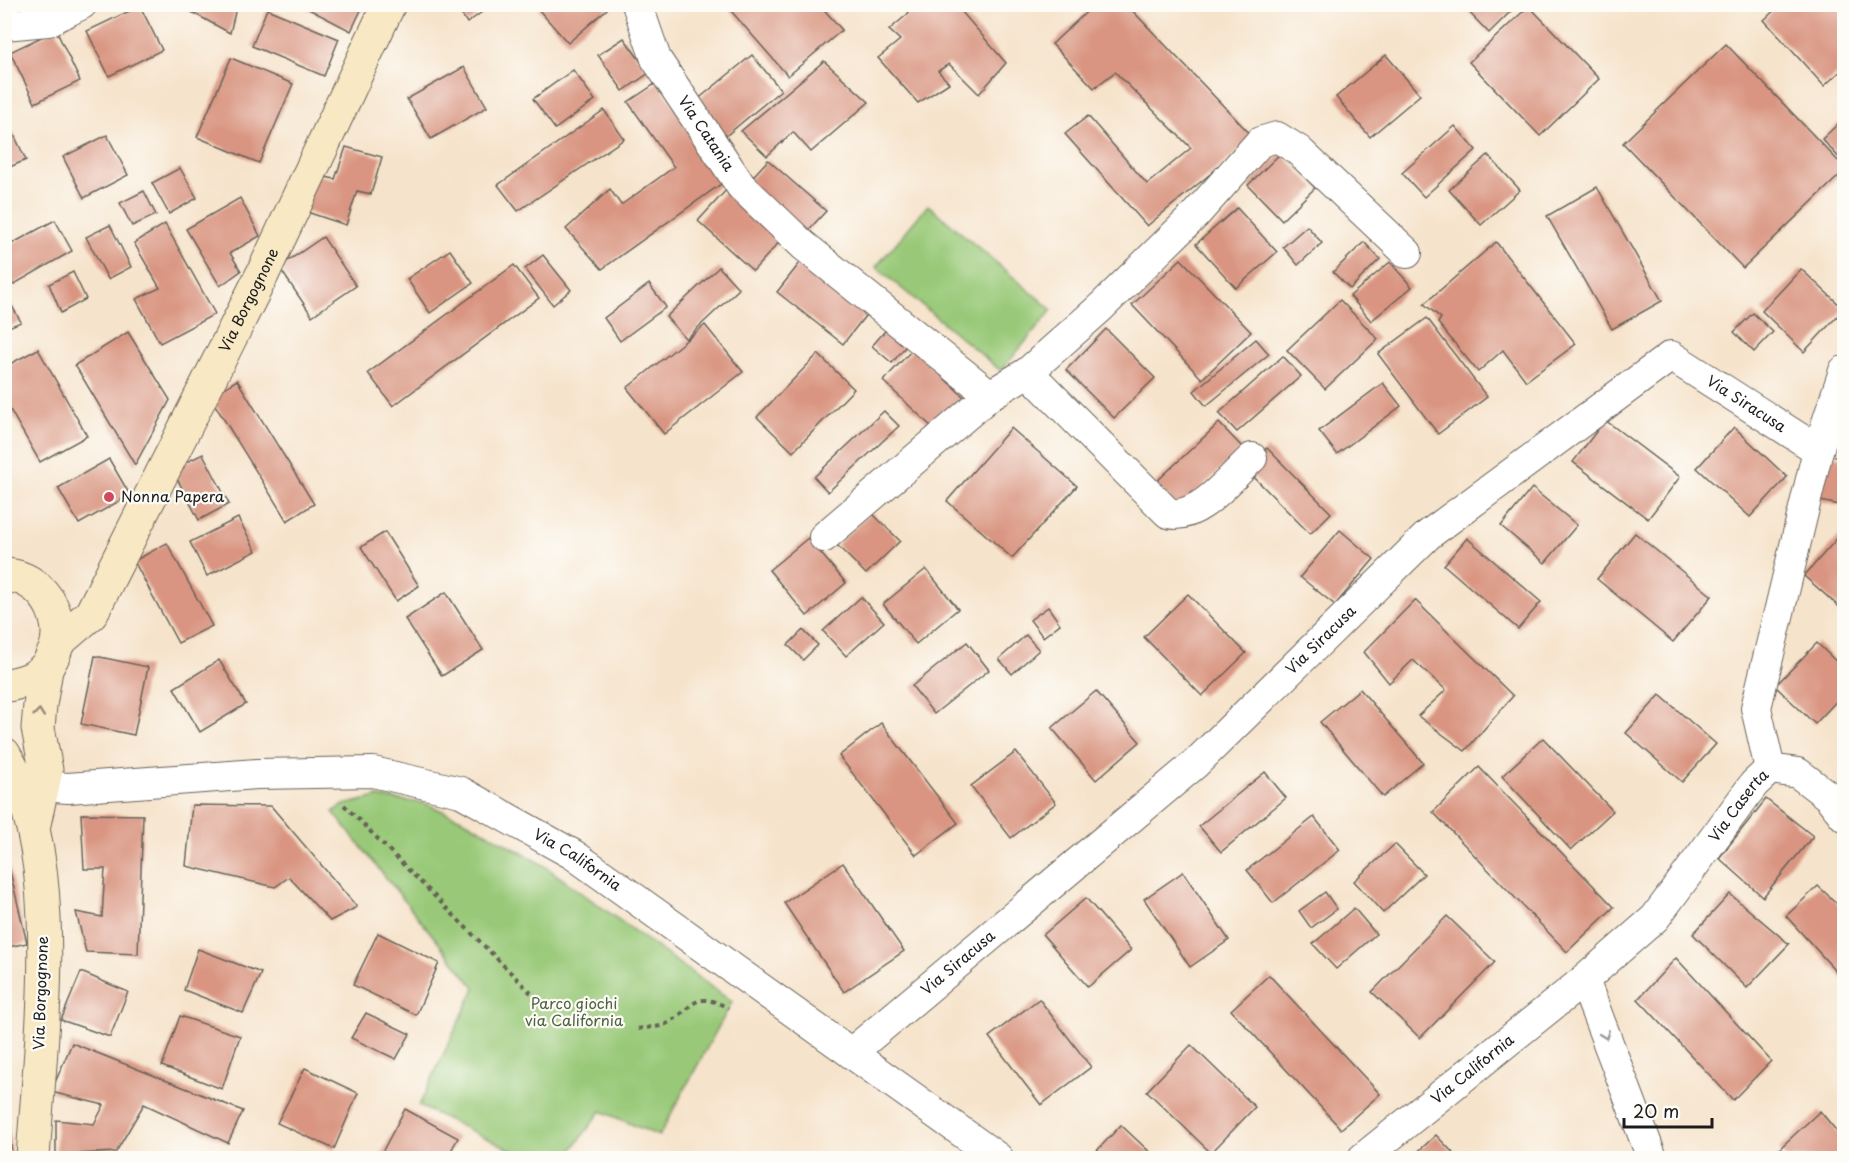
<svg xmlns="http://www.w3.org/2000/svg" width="1849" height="1163" viewBox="0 0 1849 1163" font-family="'Playpen Sans',sans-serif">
	<rect width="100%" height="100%" fill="#fdfcf7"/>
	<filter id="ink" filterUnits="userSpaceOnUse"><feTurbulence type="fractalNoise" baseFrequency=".0167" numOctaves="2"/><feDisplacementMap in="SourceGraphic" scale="12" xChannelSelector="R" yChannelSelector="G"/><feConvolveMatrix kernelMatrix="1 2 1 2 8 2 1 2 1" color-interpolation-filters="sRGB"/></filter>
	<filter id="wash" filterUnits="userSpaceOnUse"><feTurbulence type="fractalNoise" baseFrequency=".008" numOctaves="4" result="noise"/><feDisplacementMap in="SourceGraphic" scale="24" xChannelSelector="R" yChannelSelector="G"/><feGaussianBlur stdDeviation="1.35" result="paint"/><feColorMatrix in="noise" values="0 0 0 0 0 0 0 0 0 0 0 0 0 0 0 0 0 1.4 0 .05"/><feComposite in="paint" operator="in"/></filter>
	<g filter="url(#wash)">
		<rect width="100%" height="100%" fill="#f6e3cb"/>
		<g fill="#99c978" stroke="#5a724a" stroke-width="1.5">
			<path d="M928,205L1052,310L1001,371L876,267Z"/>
			<path d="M377,797L424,803L466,821L543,865L732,1002L659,1136L601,1111L566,1158H528L419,1106L475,988L333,812L344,805Z"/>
		</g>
		<g id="blocks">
			<g fill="#d99581">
				<path d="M177,4H237L230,33Z"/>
				<path d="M299,4H364L351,31Z"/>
				<path d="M455,4H493L467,23Z"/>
				<path d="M542,4H604L607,9L568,43L538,9Z"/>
				<path d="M725,4H819L842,30L788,76Z"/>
				<path d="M902,4H955L1006,63L979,94L949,64L938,71L949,83L918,103L878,58L900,40L889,30L909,13Z"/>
				<path d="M1095,4H1126L1254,138L1147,226L1065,134L1088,116L1147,184L1191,148L1115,72L1094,88L1052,44Z"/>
				<path d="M1461,4H1518L1489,33Z"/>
				<path d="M1781,4H1844V68L1824,86L1764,20Z"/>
				<path d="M140,6L162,50L109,76L87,31Z"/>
				<path d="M1529,6L1599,79L1540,136L1469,62Z"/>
				<path d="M267,9L339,39L324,76L252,46Z"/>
				<path d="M56,30L80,81L35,103L10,52Z"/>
				<path d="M624,38L649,73L623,91L598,55Z"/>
				<path d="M1726,44L1844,167V171L1743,268L1623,143Z"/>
				<path d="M752,55L781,90L721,140L691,105Z"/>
				<path d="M1386,55L1420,95L1370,137L1336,97Z"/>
				<path d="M231,58L293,84L259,163L197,137Z"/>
				<path d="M824,61L869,102L811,152L793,132L767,156L741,131Z"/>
				<path d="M464,67L487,107L431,139L407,99Z"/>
				<path d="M573,70L595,100L555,129L533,99Z"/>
				<path d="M658,82L725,181L602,269L566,229L610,189L621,205L674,167L628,102Z"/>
				<path d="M604,110L624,139L518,211L498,185Z"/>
				<path d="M1840,122L1844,127V163L1822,139Z"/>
				<path d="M9,124L26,160L5,169V126Z"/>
				<path d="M1455,126L1476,150L1424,197L1402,173Z"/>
				<path d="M107,135L128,175L84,198L63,157Z"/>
				<path d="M346,147L382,157L371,194L357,191L346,225L301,210L317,175L335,179Z"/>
				<path d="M1281,153L1315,188L1282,220L1248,185Z"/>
				<path d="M1488,155L1520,190L1481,225L1449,190Z"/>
				<path d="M768,160L826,211L804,235L747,183Z"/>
				<path d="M180,168L197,198L169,214L152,183Z"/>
				<path d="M1597,187L1662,301L1612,329L1547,216Z"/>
				<path d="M728,188L783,238L753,271L698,221Z"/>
				<path d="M144,191L156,215L132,226L120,203Z"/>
				<path d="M240,198L260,236L230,253L241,271L220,286L186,229Z"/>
				<path d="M1237,208L1277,252L1236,288L1196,244Z"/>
				<path d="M55,220L72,251L4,290V248Z"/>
				<path d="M165,224L215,314L160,343L136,299L160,288L134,243Z"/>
				<path d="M110,225L131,267L108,279L86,237Z"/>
				<path d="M1307,226L1322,243L1298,265L1283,247Z"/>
				<path d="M323,237L356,286L312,316L279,267Z"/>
				<path d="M1364,242L1380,259L1350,289L1333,272Z"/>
				<path d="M1496,242L1576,344L1526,381L1503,350L1478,372L1438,323L1441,318L1424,304Z"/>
				<path d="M450,250L473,283L430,313L407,279Z"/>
				<path d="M543,255L571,290L553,305L525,269Z"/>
				<path d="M803,259L869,311L843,344L777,292Z"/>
				<path d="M1181,259L1251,332L1202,379L1132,305Z"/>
				<path d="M1390,262L1412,287L1371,321L1350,296Z"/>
				<path d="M514,265L539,298L393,406L368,373Z"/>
				<path d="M719,267L739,289L686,339L666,317Z"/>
				<path d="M1801,269L1844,309L1804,352L1762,311Z"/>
				<path d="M73,272L86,299L61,313L49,284Z"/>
				<path d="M649,284L666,307L620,341L604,318Z"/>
				<path d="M4,292L21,322L4,329Z"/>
				<path d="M1340,300L1378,339L1325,389L1287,350Z"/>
				<path d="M1753,313L1773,332L1754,352L1734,332Z"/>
				<path d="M1427,318L1487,397L1438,434L1378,354Z"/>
				<path d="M891,324L910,341L892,363L872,346Z"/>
				<path d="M705,325L743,372L664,434L627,388Z"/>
				<path d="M1106,329L1155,378L1114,418L1066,370Z"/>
				<path d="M128,332L170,400L135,465L75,365Z"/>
				<path d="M1256,339L1269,354L1206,406L1194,391Z"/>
				<path d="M38,349L87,436L40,462L4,399V367Z"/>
				<path d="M913,349L964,397L934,429L883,381Z"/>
				<path d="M818,354L854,389L793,452L757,417Z"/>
				<path d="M1283,356L1301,376L1237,432L1219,413Z"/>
				<path d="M237,380L314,504L287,521L210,397Z"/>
				<path d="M1383,383L1401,406L1337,454L1319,431Z"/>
				<path d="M884,411L899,426L828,492L814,477Z"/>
				<path d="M1605,420L1680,477L1648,519L1573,462Z"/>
				<path d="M1219,423L1243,448L1179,509L1155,483Z"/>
				<path d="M1734,427L1787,477L1750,517L1697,468Z"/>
				<path d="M1011,428L1077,486L1012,558L947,501Z"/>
				<path d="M1267,448L1331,513L1310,534L1246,469Z"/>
				<path d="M203,454L229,504L199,520L172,469Z"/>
				<path d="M1826,454L1844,458V506L1816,500Z"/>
				<path d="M109,459L130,495L79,524L58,488Z"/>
				<path d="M1532,488L1577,525L1545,563L1501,526Z"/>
				<path d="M871,512L900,541L866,574L837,545Z"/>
				<path d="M238,518L256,551L207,576L190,542Z"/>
				<path d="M1340,530L1374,559L1335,605L1300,577Z"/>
				<path d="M385,532L419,586L396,601L361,547Z"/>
				<path d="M1635,533L1712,596L1673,642L1597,579Z"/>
				<path d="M1841,534L1844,537V611L1804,576Z"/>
				<path d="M808,538L846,583L807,616L769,570Z"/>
				<path d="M1467,538L1541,602L1518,629L1444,565Z"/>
				<path d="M167,543L212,626L178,643L134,561Z"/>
				<path d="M926,569L958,609L916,644L883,604Z"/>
				<path d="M446,592L483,650L442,676L405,619Z"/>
				<path d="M1188,594L1246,653L1202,696L1144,637Z"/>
				<path d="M861,597L884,622L846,656L823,631Z"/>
				<path d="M1415,600L1513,696L1465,751L1418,716L1446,690L1413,660L1389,683L1364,652Z"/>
				<path d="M1048,607L1060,624L1043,637L1030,620Z"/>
				<path d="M803,630L818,645L803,660L788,645Z"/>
				<path d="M1026,635L1039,650L1012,674L999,659Z"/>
				<path d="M967,642L989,670L934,714L912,686Z"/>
				<path d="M1817,643L1844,669V693L1815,724L1775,686Z"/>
				<path d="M95,656L148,667L134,735L81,724Z"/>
				<path d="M219,660L246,704L200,732L174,688Z"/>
				<path d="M1360,689L1423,763L1383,797L1320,722Z"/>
				<path d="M1096,691L1140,742L1096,780L1052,728Z"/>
				<path d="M1660,695L1716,744L1682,782L1626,733Z"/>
				<path d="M881,723L958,823L916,855L839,756Z"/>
				<path d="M1543,738L1613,811L1571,850L1502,776Z"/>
				<path d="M1016,752L1056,803L1011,838L971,786Z"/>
				<path d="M1479,767L1614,907L1567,952L1433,812Z"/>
				<path d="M1265,772L1286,798L1221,852L1199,826Z"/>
				<path d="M1766,799L1813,836L1763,897L1719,858Z"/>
				<path d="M192,805L271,806L357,907L330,921L289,877L275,887L186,866Z"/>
				<path d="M81,814L143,815L138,954L86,952L76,912L102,917L105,869H84Z"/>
				<path d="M1314,817L1340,850L1273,903L1247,870Z"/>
				<path d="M1395,844L1424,874L1383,913L1354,881Z"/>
				<path d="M4,846L27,943L4,948Z"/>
				<path d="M843,863L904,951L844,992L784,903Z"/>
				<path d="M1183,872L1229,940L1190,967L1144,899Z"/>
				<path d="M1818,886L1844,910V980L1786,916Z"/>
				<path d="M1325,892L1337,909L1311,928L1299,911Z"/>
				<path d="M1730,894L1789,944L1747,988L1693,934Z"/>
				<path d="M1086,898L1131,950L1088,987L1043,935Z"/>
				<path d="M1354,908L1376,934L1336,969L1313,944Z"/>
				<path d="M1447,916L1495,962L1420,1038L1372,992Z"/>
				<path d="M378,933L439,963L416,1015L353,985Z"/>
				<path d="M198,949L261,973L243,1013L184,990Z"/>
				<path d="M1676,958L1771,1061L1733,1100L1638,999Z"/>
				<path d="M81,972L128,992L110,1037L61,1020Z"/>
				<path d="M1269,975L1380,1094L1341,1129L1231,1010Z"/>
				<path d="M1039,999L1091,1067L1041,1105L989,1037Z"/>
				<path d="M366,1013L410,1034L396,1059L351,1038Z"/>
				<path d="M180,1016L240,1036L222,1089L162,1066Z"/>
				<path d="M72,1043L243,1111L228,1143L144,1104L116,1152L56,1155V1120L94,1124L104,1105L51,1092Z"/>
				<path d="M1191,1045L1255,1107L1211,1153L1147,1091Z"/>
				<path d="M305,1068L358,1093L334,1149L277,1123Z"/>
				<path d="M405,1109L458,1138L447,1158H379Z"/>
				<path d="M4,1110H7L12,1153L4,1154Z"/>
				<path d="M1820,1111L1844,1140V1158H1786L1779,1149Z"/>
				<path d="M1121,1125L1156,1158H1090Z"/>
				<path d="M1436,1135L1458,1158H1411Z"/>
			</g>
		</g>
	</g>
	<g filter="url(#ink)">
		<use href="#blocks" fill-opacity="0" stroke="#686259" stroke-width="1.5"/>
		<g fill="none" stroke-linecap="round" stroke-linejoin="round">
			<g stroke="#686259" stroke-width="32">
				<g id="street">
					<path id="s1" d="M637,4L656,59L741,186L803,245L990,395L824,537"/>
					<path d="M4,25L48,21L82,4"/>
					<path d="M1028,372L1168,513C1198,521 1230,478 1252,458"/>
					<path d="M990,395L1028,372L1100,308L1195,215L1260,142L1277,137L1298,150L1407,253"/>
					<path d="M1770,769L1756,708L1818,450L1844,371"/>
					<path d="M1770,769L1798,773L1828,796L1844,816"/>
					<path id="s2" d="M22,776L42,786L68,788L257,774L373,772L461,792L574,855L998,1158"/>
					<path d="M1584,980L1652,1158"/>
					<path id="s3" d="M851,1053L1195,764L1428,535L1671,356L1818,450"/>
					<path id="s4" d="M1363,1158L1584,980L1655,918L1754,784L1770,769"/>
				</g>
			</g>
			<g stroke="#686259" stroke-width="35">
				<g id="secondary">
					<path d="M4,575C56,576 80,651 32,678C24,682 13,684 4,686"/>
					<path id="s5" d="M57,643L91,614L263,273L389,4"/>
					<path d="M4,754C67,854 40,1044 33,1158"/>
					<path d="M34,824L46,770L38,728L40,705L46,670L53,654"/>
				</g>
			</g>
			<g stroke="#686259" stroke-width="4" stroke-dasharray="4.5 4.5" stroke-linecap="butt">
				<path d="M344,805L531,993"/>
				<path d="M638,1029C647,1027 658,1028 666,1024C694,1010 691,988 728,1008"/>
			</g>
			<use href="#street" stroke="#fff" stroke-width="30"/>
			<use href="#secondary" stroke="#f8e8c3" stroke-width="33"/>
		</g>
		<defs><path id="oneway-chevron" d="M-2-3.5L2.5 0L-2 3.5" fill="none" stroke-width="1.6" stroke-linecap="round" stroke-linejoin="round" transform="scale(1.5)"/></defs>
		<use stroke="#958c78" href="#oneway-chevron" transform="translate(39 713) rotate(-84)"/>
		<use stroke="#999" href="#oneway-chevron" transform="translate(1605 1035) rotate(69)"/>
	</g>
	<circle fill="#d1495b" stroke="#fdfcf7" stroke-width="2" cx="109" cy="497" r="6"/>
	<g text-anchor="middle" stroke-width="4.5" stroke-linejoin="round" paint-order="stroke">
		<g font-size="15" fill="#1c1c1c" stroke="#fdfcf7">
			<text dy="5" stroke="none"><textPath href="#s1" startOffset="148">Via Catania</textPath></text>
			<text dy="5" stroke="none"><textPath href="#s5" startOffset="396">Via Borgognone</textPath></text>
			<text dy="5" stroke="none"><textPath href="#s3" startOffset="1167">Via Siracusa</textPath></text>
			<text dy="5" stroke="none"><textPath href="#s3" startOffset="626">Via Siracusa</textPath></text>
			<text dy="5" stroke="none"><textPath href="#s4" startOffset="518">Via Caserta</textPath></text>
			<text dy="5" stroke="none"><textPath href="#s2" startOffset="579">Via California</textPath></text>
			<text dy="5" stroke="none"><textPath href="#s3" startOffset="140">Via Siracusa</textPath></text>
			<text transform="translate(41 993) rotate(-88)" y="5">Via Borgognone</text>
			<text dy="5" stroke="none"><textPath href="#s4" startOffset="141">Via California</textPath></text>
		</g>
		<g font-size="15" fill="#1c1c1c" stroke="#fdfcf7" text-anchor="start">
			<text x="121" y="502">Nonna Papera</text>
		</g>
		<g font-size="15" fill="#4e6141" stroke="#fdfcf7">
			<text x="574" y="1009">Parco giochi<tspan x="574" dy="17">via California</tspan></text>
		</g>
	</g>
	<rect width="1849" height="1163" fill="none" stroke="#fdfcf7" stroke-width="24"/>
	<path d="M1624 1118v9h88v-9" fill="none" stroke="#1c1c1c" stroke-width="3"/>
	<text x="1633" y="1118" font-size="18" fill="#1c1c1c" stroke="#fdfcf7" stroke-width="4.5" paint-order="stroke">20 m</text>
</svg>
